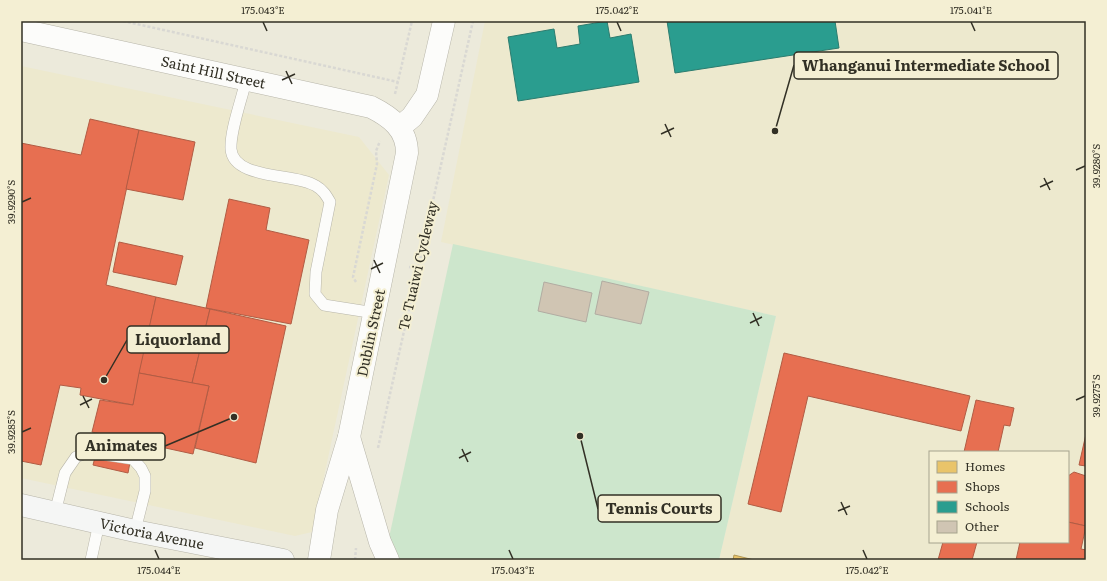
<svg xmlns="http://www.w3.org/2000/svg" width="1107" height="581" viewBox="0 0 1107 581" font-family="Literata,serif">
	<rect width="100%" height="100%" fill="#eceadb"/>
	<g fill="#ede9ce" fill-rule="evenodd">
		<path d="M485,21H1086V560H719L776,316L441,242ZM930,452H1068V542H930Z"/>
		<path d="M21,66L359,137L389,175L312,532L295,536L21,478Z"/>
	</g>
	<path fill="#cde6cc" d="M453,244L776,316L719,560H404L385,556Z"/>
	<path fill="#e9c46a" stroke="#b29855" d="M734,555L754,560H733Z"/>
	<g fill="#e76f51" stroke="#b15c44">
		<path d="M90,119L139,130L106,285L156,297L133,405L80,395L81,388L60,385L41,465L21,461V143L81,155Z"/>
		<path d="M139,130L195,142L183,200L126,189Z"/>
		<path d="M229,199L270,208L266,230L309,240L291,324L206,308Z"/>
		<path d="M119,242L183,256L176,285L113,272Z"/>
		<path d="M156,297L210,309L192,383L139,373Z"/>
		<path d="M210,309L286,326L256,463L195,448L209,386L192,383Z"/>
		<path d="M784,353L970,396L961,431L808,396L781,512L748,504Z"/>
		<path d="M139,373L209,386L193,454L92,432L100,400L133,405Z"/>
		<path d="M976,400L1014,408L1010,426L1004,425L998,452H964Z"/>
		<path d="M101,434L134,441L128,473L93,465Z"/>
		<path d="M1086,434V466L1079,465Z"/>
		<path d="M1074,472L1086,476V526L1068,522V476Z"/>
		<path d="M1068,522L1086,526L1081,549L1086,550V560H1016L1020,542H1068Z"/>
		<path d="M943,542H977L972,560H938Z"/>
	</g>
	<g fill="#2a9d8f" stroke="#2c7c6f">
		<path d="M607,21L610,38L631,34L639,82L518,101L508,37L554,29L557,48L580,44L578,26Z"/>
		<path d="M667,21H835L839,48L675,73Z"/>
	</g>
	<g fill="#d0c5b3" stroke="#b1aca2">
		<path d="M602,281L649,292L641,324L595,314Z"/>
		<path d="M544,282L592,293L586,322L538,311Z"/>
	</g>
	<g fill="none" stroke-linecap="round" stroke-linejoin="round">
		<g stroke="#b7b5a9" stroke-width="12">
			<g id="service">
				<path d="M246,80C242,99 230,130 231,149C233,180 296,173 316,186C323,190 326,195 330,202L316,272L315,294L324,305L375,313"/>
				<path d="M55,513L65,473L76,457L88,452L133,459L141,468L145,476V491L135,531"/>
				<path d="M91,560L99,523"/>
			</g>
		</g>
		<g stroke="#b7b5a9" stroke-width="23">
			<g id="tertiary">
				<path id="s1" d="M21,30L371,107C391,117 407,129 407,153L349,437L327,510L319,560"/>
				<path d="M400,127L412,117L427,95L444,21"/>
				<path d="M349,437L380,542L388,560"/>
			</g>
		</g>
		<g stroke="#b7b5a9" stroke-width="23">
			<g id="secondary">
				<path id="s2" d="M21,505L135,531L283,560"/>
			</g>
		</g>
		<g stroke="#d9d8d3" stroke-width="2.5" stroke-dasharray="3 2" stroke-linecap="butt">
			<path d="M123,21L398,82"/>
			<path d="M395,94L412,21"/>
			<path d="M409,267L418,268"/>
			<path d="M356,282L353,277L377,164L376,151L380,141"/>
			<path d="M378,448L473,21"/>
			<path d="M355,560L356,548"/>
		</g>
		<use href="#service" stroke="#fcfcfa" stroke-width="11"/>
		<use href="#tertiary" stroke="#fcfcfa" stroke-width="22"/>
		<use href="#secondary" stroke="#f5f6f5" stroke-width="22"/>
	</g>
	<path fill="none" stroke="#323025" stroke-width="1.5" d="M263,22L267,31M617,22L621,31M971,22L975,31M286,71L292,84M282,80L295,74M665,124L671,137M661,134L674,128M1076,170L1085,166M1044,178L1050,190M1040,187L1053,181M22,202L31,198M374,260L380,273M371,269L383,263M753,313L759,326M750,323L762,317M83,396L89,408M1076,400L1085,396M80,405L92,399M22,432L31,428M462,449L468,462M459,458L471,452M841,502L847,515M838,511L850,506M155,550L159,559M509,550L513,559M863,550L867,559"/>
	<g text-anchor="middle" stroke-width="4" stroke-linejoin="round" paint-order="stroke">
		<g font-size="14" fill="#323025" stroke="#f4efd3">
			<text dy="5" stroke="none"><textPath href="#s1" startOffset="197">Saint Hill Street</textPath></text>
			<text transform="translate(418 266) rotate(-77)" y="5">Te Tuaiwi Cycleway</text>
			<text transform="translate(371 333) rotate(-78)" y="5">Dublin Street</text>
			<text dy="5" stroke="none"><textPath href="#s2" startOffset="134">Victoria Avenue</textPath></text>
		</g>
	</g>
	<path fill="none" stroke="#323025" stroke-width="1.5" d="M775 131L794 65M104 380L127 340M234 417L165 446M580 436L598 509"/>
	<g fill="#323025" stroke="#f4efd3" stroke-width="1.5">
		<circle cx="775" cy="131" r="4"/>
		<circle cx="104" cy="380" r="4"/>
		<circle cx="234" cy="417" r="4"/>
		<circle cx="580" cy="436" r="4"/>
	</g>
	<g fill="#f4efd3" stroke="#323025" stroke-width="1.5">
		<rect x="794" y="52" width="264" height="27" rx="4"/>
		<rect x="127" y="326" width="102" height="27" rx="4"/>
		<rect x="76" y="433" width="89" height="27" rx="4"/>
		<rect x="598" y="495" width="123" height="27" rx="4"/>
	</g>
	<g font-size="15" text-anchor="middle" font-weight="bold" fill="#323025">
		<text x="926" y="71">Whanganui Intermediate School</text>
		<text x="178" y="345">Liquorland</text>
		<text x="121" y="451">Animates</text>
		<text x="659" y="514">Tennis Courts</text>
	</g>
	<rect width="1107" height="581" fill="none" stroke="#f4efd3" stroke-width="44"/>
	<rect x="929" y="451" width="140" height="92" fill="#f4efd3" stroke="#a6a38d"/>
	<rect x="937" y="461" width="20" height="12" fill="#e9c46a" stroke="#a6a38d"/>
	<text x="965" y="471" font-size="12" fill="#323025">Homes</text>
	<rect x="937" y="481" width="20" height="12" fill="#e76f51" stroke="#a6a38d"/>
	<text x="965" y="491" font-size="12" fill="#323025">Shops</text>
	<rect x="937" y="501" width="20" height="12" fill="#2a9d8f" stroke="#a6a38d"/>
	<text x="965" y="511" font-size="12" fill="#323025">Schools</text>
	<rect x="937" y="521" width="20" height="12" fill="#d0c5b3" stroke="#a6a38d"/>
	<text x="965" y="531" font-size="12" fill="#323025">Other</text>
	<rect x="22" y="22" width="1063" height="537" fill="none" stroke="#323025" stroke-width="1.5"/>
	<g font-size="10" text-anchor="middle" fill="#323025">
		<text x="263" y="14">175.043°E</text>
		<text x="617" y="14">175.042°E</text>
		<text x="971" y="14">175.041°E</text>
		<text transform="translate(1096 166) rotate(-90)" y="4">39.9280°S</text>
		<text transform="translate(11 202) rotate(-90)" y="4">39.9290°S</text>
		<text transform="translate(1096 396) rotate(-90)" y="4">39.9275°S</text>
		<text transform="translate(11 432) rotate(-90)" y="4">39.9285°S</text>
		<text x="159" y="574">175.044°E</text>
		<text x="513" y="574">175.043°E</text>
		<text x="867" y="574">175.042°E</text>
	</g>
</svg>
